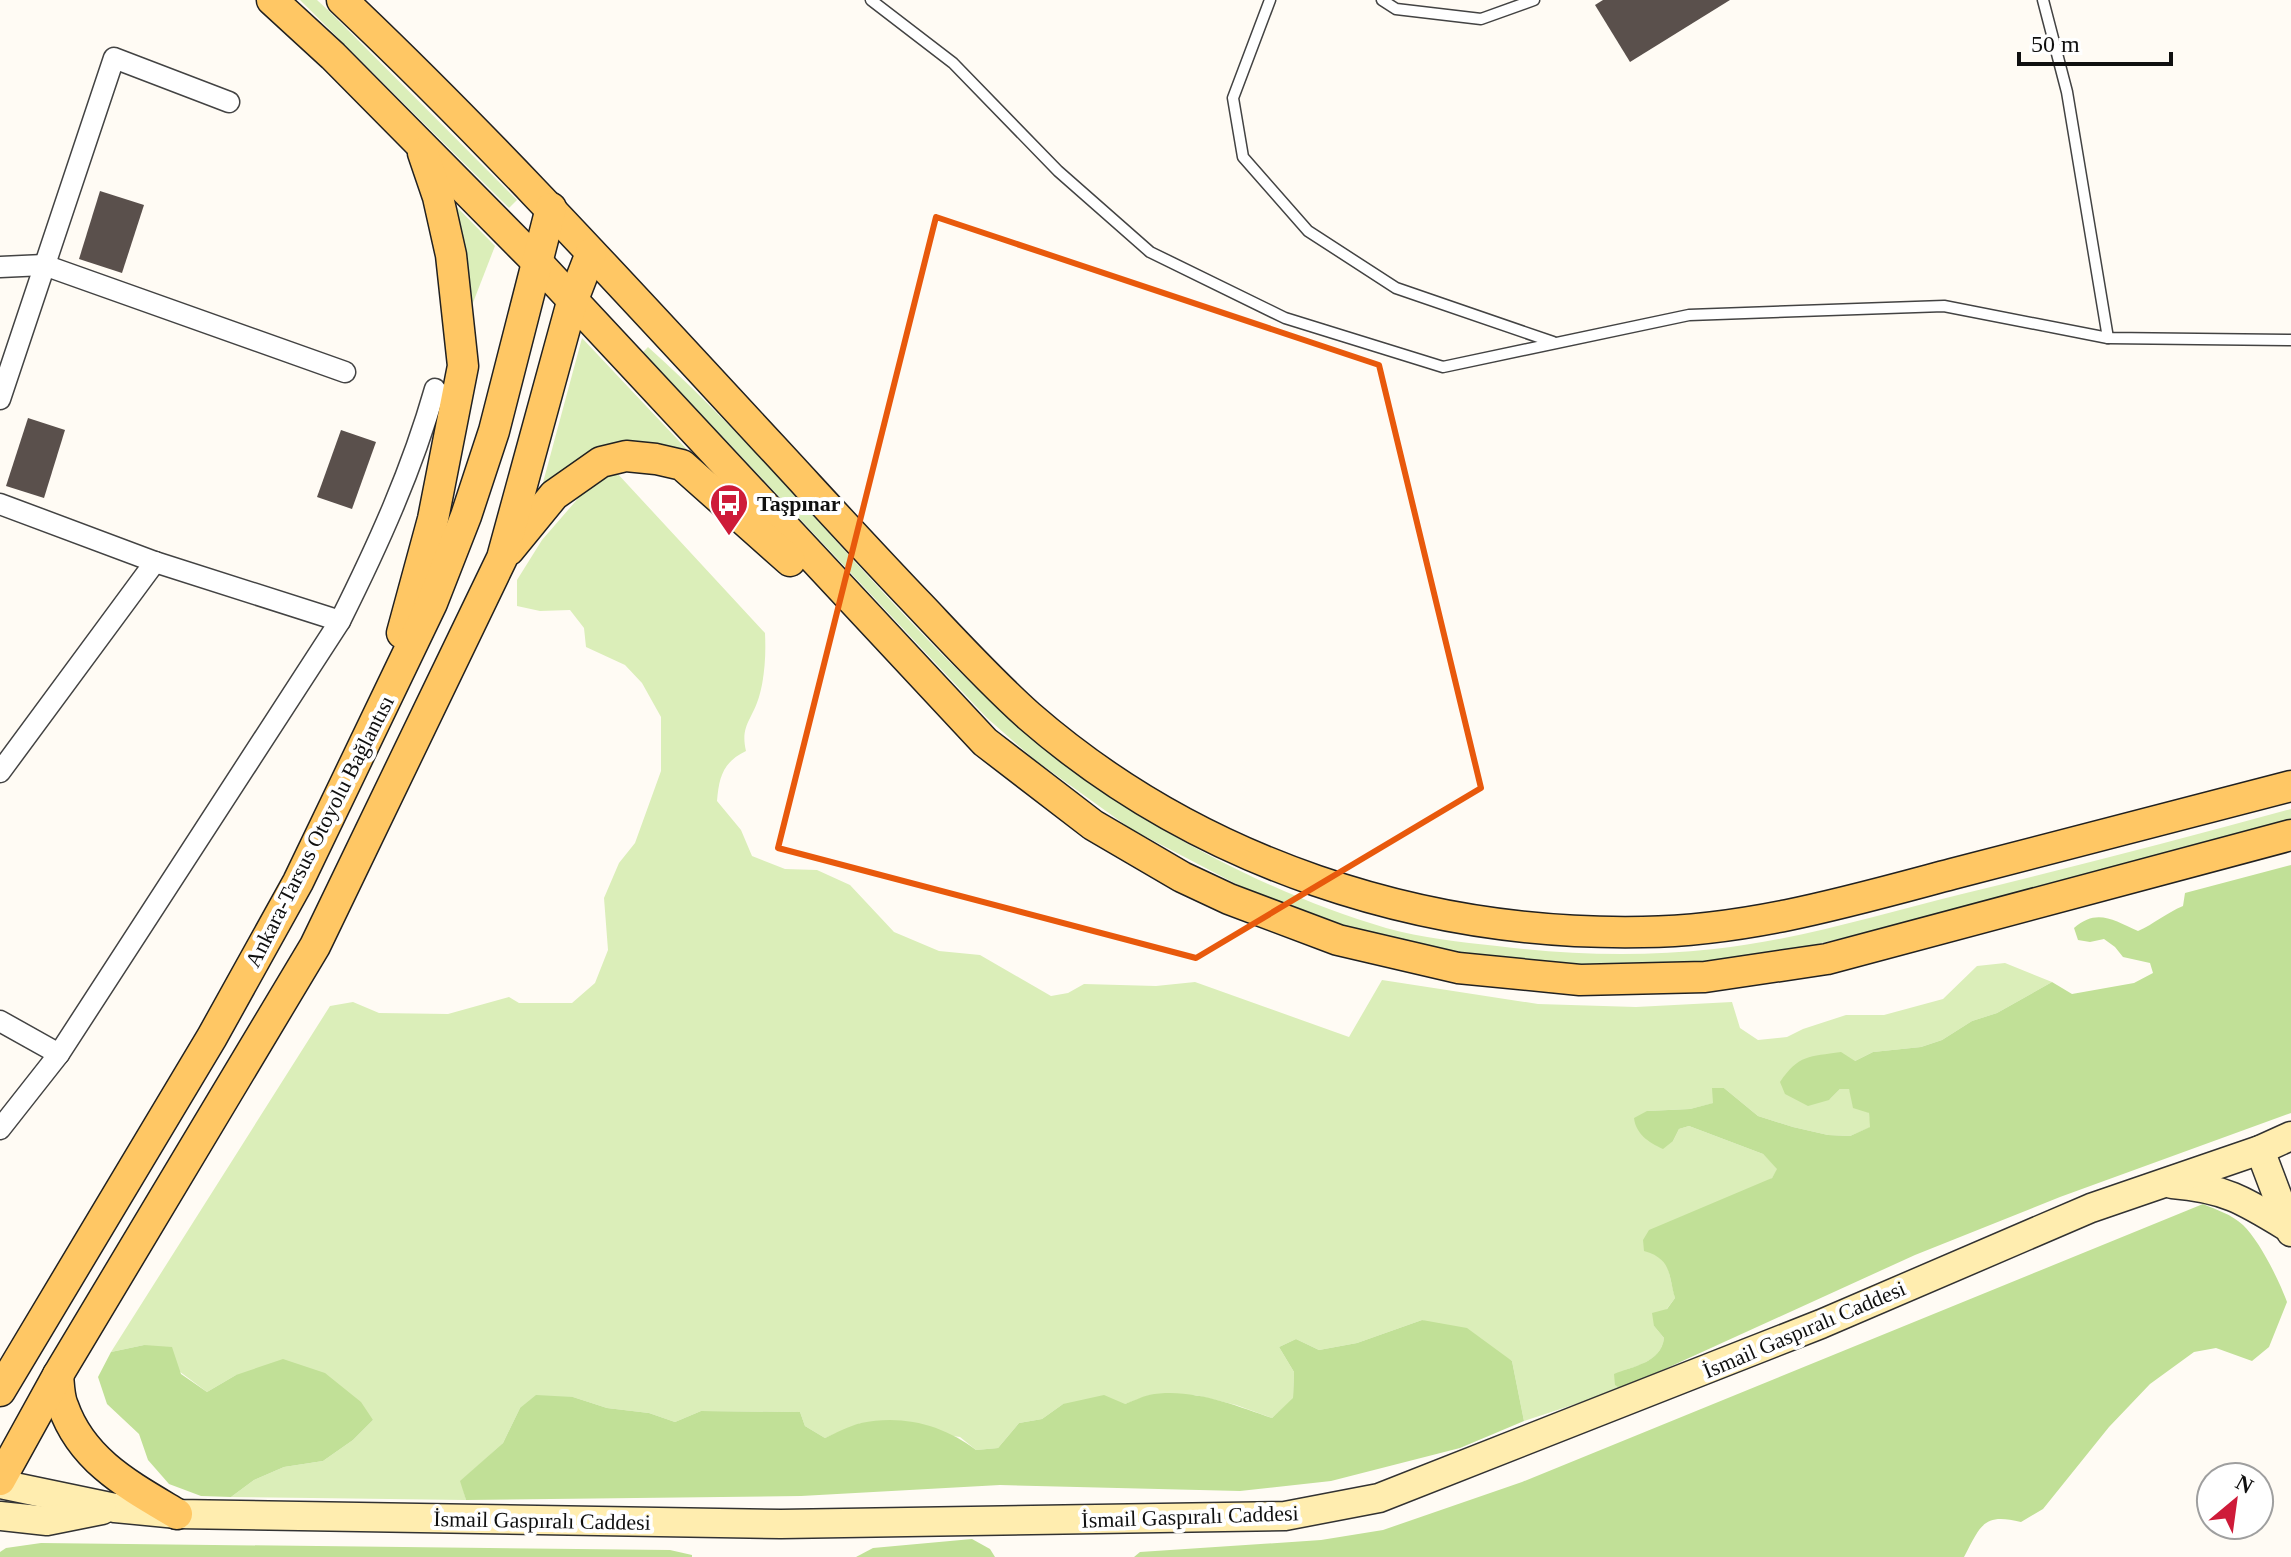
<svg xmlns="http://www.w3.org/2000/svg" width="2291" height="1557" viewBox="0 0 2291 1557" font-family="Georgia,serif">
	<rect width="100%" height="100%" fill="#fffbf4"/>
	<g fill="#dbeeb9">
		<path d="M300,0H317L329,11L517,200L509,208Z"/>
		<path d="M448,198L495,246L469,313Z"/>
		<path d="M582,338L711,475L673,449L541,490Z"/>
		<path d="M648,347C786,470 895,624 1038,743C1134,822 1266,893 1386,928C1422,938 1460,942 1497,946C1570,955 1641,957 1714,949C1799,940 1880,914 1962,894C2072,867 2182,839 2291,809V822L1913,921L1755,959L1663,968L1546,967L1473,960L1320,921L1263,898L1131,829L1035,760L987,718L643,352Z"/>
		<path d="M616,472L765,633C766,654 765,676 759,697C752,720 740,726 746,751C723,762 719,777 717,801L741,830L752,856L785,869L817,870L850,885L894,932L939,951L980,955L1051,996L1068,993L1084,984L1156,986L1195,982L1349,1037L1382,980L1538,1004L1636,1007L1732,1002L1740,1028L1758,1040L1787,1037L1803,1029L1846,1015H1884L1943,999L1977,966L2005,963L2052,982L1997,1013L1972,1021L1942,1040L1921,1047L1873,1052L1855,1061L1829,1100L1840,1089H1849L1853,1097L1869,1113L1871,1127L1850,1136L1828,1135L1793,1127L1758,1116L1724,1088L1714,1103L1690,1109L1647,1111L1673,1141L1679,1129L1689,1126L1763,1154L1778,1169L1772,1178L1657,1255L1667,1264L1675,1298L1654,1326L1664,1338C1662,1358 1642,1365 1625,1370L1621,1389L1524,1421L1512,1361L1422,1320L1357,1343L1319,1350L1296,1339L1279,1347L1294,1372L1293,1399L1272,1418L1236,1405L1195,1395H1150L1125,1404H1063L1042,1419L1019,1423L998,1448L976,1450L960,1437L861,1423L825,1438L805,1426L800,1412L701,1411L675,1422L649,1413L607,1408L573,1397L520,1408L503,1443L461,1481L466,1500L231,1497L254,1480L284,1467L323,1461L353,1440L373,1420L236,1375L207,1392L144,1345L111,1352L330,1006L353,1002L379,1013L448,1014L509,997L519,1003H572L595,983L608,950L604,898L619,863L635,843L661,771V717L642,683L625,665L586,647L584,628L570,610L540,611L517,606V580L542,540L594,480Z"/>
	</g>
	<g fill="#c1e097">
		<path d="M2291,865V1113L2060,1197L1915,1255L1621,1389L1615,1385L1614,1374C1633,1366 1661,1363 1664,1338L1654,1326L1652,1313L1667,1309L1675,1298C1668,1274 1672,1259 1644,1251L1643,1240L1649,1230L1772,1178L1777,1169L1763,1154L1689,1126L1679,1129L1673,1141L1663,1149C1648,1142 1636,1134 1634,1118L1647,1111L1690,1109L1713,1103L1712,1088H1724L1758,1116L1793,1127L1828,1135L1850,1136L1870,1127L1869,1113L1853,1108L1849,1089H1840L1829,1100L1808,1106L1785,1094L1780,1082C1799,1054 1809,1057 1841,1052L1855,1061L1873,1052L1921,1047L1942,1040L1972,1021L1997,1013L2052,982L2072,994L2134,983L2153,973L2150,963L2123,957L2115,947L2104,939L2090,942L2078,940L2074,928C2097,908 2113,920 2138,931C2154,924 2166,913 2183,906L2185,893Z"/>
		<path d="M2203,1204C2217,1210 2231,1214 2243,1225C2259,1240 2279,1280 2287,1302L2269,1347L2252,1361L2216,1348L2194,1352L2150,1384L2109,1427L2043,1509L2021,1522C1983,1513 1981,1525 1964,1557H1134L1140,1552L1321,1540L1383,1530L1522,1482Z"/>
		<path d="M1422,1320L1467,1328L1512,1361L1524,1421L1460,1448L1331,1481L1240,1491L1000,1485L801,1496L466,1500L460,1481L503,1443L520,1408L536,1395L573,1397L607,1408L649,1413L675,1422L701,1411L800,1412L805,1426L825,1438C836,1433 849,1426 861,1423C902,1414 944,1425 976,1450L998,1448L1019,1423L1042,1419L1063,1404L1104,1395L1125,1404C1133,1401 1141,1397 1149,1395C1190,1387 1234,1405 1272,1418L1293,1398L1294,1372L1279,1347L1296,1339L1319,1350L1357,1343Z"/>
		<path d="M144,1345L172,1347L181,1374L207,1392L236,1375L283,1359L325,1373L361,1402L373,1420L353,1440L323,1461L284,1467L254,1480L231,1497L201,1496L169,1484L148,1460L139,1434L107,1404L98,1377L111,1352Z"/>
		<path d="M972,1539L990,1549L995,1557H856L873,1548Z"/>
		<path d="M41,1543L670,1550L692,1555V1557H0V1552L6,1548Z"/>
	</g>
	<g fill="#5a504c">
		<path d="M1603,0H1730L1630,62L1595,5Z"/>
		<path d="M100,191L144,205L122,273L79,259Z"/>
		<path d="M28,418L65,430L44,498L6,486Z"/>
		<path d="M341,430L376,442L352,509L317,497Z"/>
	</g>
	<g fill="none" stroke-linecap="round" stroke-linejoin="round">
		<g stroke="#434343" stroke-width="13">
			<g id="lane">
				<path d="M871,0L953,63L1058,171L1150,252L1285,318L1443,367L1689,315L1944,306L2108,338L2291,340"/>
				<path d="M1270,0L1233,98L1243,157L1308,231L1396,288L1553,342"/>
				<path d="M1382,0L1396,9L1481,19L1534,0"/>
				<path d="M2043,0L2067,92L2108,338"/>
			</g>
		</g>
		<g stroke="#434343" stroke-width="23">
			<g id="street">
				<path d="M0,267L44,265L345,372"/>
				<path d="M0,399L114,58L229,102"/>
				<path d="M0,504L155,562L340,621"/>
				<path d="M0,772L155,562"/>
				<path d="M0,1021L59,1054"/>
				<path d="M0,1129L59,1054L340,621C378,545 412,470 435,389"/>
			</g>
		</g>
		<g stroke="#323232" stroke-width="31">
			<g id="secondary">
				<path d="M2260,1150L2291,1232"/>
				<path d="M2172,1184C2225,1188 2245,1201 2289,1228L2291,1215"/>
				<path d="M0,1484L115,1508L177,1514L781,1524L1285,1516L1379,1498L1821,1324L2091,1208L2260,1150L2291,1136"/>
				<path d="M0,1516L47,1521L102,1510"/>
			</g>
		</g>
		<g stroke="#212121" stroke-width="33">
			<g id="primary">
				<path d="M272,0L333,56L538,263L985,742L1093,825L1182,877L1229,899L1338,940L1458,968L1580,980L1705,977L1827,959L2291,835"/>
				<path d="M342,0C492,142 631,295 771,446C821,500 871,555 922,608C957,645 991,682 1029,716C1198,863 1421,936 1643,932C1748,931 1851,901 1952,874C2065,845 2178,816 2291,786"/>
				<path d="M509,550L554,495L601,462L626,456L656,459L682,465L790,561"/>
				<path d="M402,633L433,519L463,366L451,255L438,197L423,153"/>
				<path d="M58,1375C59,1385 59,1397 63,1406C82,1461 130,1486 177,1514"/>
				<path d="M0,1391L212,1037L298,882L432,603L466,516L494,431L551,208"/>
				<path d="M0,1480L58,1375L315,946L502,558L572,302L591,253"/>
			</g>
		</g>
		<use href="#lane" stroke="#fff" stroke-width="10"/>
		<use href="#street" stroke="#fff" stroke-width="20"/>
		<use href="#secondary" stroke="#ffedaf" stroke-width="28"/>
		<use href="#primary" stroke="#ffc764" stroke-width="30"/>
	</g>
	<path fill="none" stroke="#e8590c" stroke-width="6" stroke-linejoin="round" d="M936,217L1379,365L1481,788L1196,958L778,848Z"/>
	<defs>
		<g id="bus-pin" transform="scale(2)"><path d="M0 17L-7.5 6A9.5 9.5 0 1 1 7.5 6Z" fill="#ce1b39" stroke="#fff"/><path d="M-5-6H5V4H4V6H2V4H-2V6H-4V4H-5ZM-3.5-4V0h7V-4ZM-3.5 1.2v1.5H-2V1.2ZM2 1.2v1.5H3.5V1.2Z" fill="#fff"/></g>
	</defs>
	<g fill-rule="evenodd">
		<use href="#bus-pin" x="729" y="503"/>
	</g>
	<g text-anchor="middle" stroke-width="8" stroke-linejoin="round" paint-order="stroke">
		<g font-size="22" font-weight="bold" fill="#101010" stroke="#fff" text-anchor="start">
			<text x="757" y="511">Taşpınar</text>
		</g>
		<g font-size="22" fill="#101010" stroke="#fff">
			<text transform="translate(319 831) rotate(-63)" y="8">Ankara-Tarsus Otoyolu Bağlantısı</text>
			<text transform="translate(1804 1329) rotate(-23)" y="8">İsmail Gaspıralı Caddesi</text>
			<text transform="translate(1190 1516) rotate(-2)" y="8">İsmail Gaspıralı Caddesi</text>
			<text transform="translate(542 1520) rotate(1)" y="8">İsmail Gaspıralı Caddesi</text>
		</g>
	</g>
	<g transform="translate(2235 1501) rotate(29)"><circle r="38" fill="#ffffff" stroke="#9f9f9f" stroke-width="2"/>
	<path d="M0-6L14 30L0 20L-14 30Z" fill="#ce1b39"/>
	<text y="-12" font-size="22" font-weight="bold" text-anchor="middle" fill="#101010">N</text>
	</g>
	<path d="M2019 52v12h152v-12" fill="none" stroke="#101010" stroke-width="4"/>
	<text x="2031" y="52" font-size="24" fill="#101010" stroke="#ffffff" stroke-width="6" paint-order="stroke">50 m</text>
</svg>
